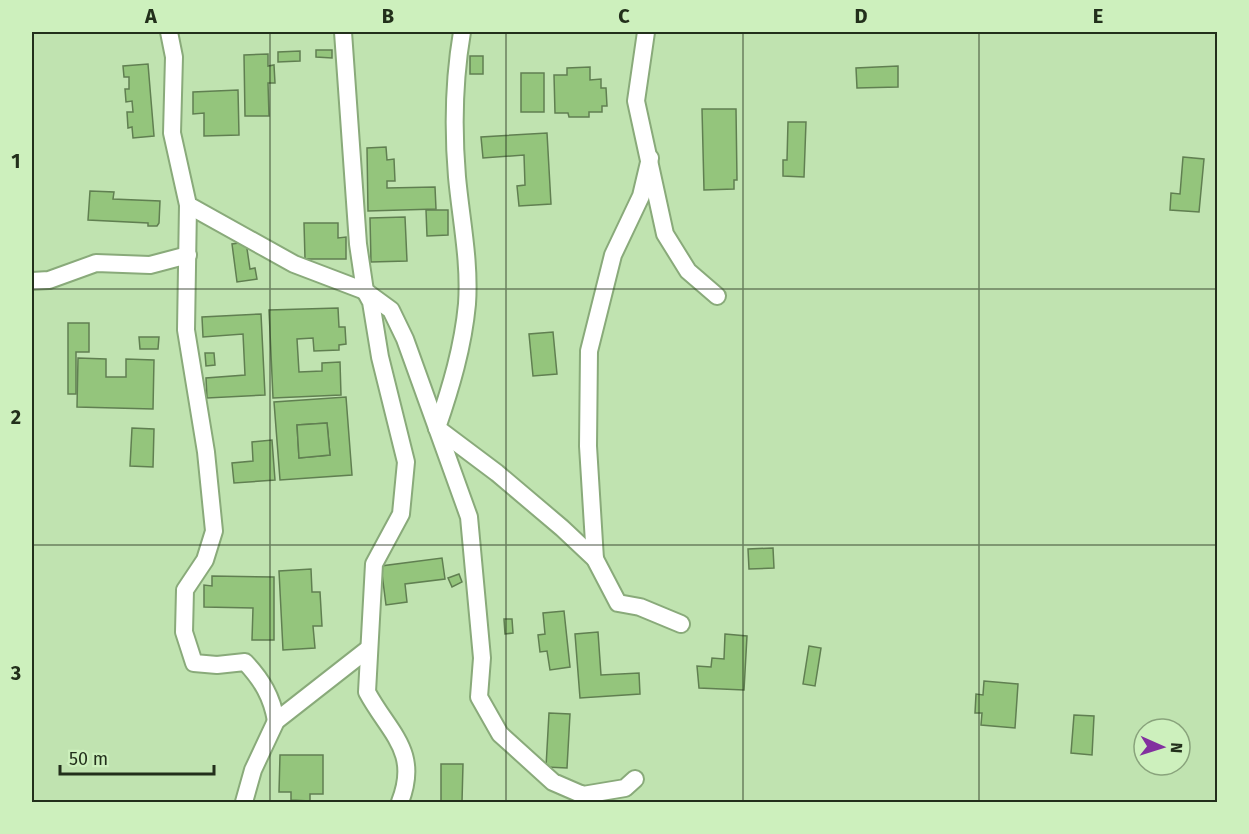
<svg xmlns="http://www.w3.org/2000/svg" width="1249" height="834" viewBox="0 0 1249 834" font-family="'Fira Sans',sans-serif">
	<rect width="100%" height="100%" fill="#c0e3b0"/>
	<g fill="#94c57c" stroke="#607f51" stroke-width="1.5" fill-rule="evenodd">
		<path d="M316,50H332V58L316,57Z"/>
		<path d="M300,51V61L278,62V52Z"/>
		<path d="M268,54V66L274,65L275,83H268L269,116H245L244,55Z"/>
		<rect x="470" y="56" width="13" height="18"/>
		<path d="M148,64L154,136L133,138L132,127L128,128L127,112H133L132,101L126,102L125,89H129V77H124L123,66Z"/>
		<path d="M898,66V87L857,88L856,68Z"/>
		<path d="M590,67V80L601,79V88H606L607,106H602V112H589V117H569L568,113H555L554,75H567V68Z"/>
		<rect x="521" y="73" width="23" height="39"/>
		<path d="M238,90L239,135L204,136V113L193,114V92Z"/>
		<path d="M702,109H736L737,180H734V189L704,190Z"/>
		<path d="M788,122H806L804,177L783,176V160H787Z"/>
		<path d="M547,133L551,204L519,206L517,186L525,185L524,155L483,158L481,137Z"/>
		<path d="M386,147L387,160L394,159L395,181H387V188L435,187L436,209L368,211L367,148Z"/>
		<path d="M1183,157L1204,159L1199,212L1170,210L1171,193L1180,194Z"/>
		<path d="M90,191L114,192L113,199L160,201L159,223L157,226H148V223L88,220Z"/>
		<path d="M426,210H448V235L427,236Z"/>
		<path d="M405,217L407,261L371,262L370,218Z"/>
		<path d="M304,223H338V238L346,237V259H305Z"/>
		<path d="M246,242L250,269L255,268L257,279L237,282L232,244Z"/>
		<path d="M338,308L339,327H345L346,344L339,345V350L314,351L313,338L297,339L299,372L322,371V363L340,362L341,395L273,398L269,310Z"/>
		<path d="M261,314L265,395L207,398L206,378L245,375L243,334L203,337L202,317Z"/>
		<path d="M68,323H89V352H76V394H68Z"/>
		<path d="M553,332L557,374L533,376L529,334Z"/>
		<path d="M139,337H159L158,349H140Z"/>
		<path d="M205,353H214L215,365L206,366Z"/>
		<path d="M78,358L106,359V377H126V359L154,360L153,409L77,407Z"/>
		<path d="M346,397L352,475L280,480L274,402ZM327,423L330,455L299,458L297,425Z"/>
		<path d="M327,423L330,455L299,458L297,425Z"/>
		<path d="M132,428L154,429L153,467L130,466Z"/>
		<path d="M272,440L275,480L234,483L232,463L253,461L252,442Z"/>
		<path d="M773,548L774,568L749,569L748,549Z"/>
		<path d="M442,558L445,579L405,584L407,602L386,605L381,566Z"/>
		<path d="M311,569L312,592H320L322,626H313L315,648L283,650L279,571Z"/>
		<path d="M459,574L462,582L452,587L448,578Z"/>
		<path d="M212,576L274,577V640H252L253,608L204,607V585L212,586Z"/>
		<path d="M564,611L570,667L550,670L547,651L540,652L538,635L545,634L543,613Z"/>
		<path d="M504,619H512L513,633L505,634Z"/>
		<path d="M598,632L601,675L639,673L640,694L580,698L575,634Z"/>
		<path d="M725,634L747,636L744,690L699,688L697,666L711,667L712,658L724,659Z"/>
		<path d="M809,646L821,648L815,686L803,684Z"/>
		<path d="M984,681L1018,684L1015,728L981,725L982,713H975L976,694L983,695Z"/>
		<path d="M549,713L570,714L567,768L546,767Z"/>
		<path d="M1074,715L1094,716L1092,755L1071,753Z"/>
		<path d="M280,755H323V794H310V801L291,800V792H279Z"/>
		<path d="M441,764H463L462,802H441Z"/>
	</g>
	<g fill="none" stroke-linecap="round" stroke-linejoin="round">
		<g stroke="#89aa7a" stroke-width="20">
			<g id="street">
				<path d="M169,32L174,57L172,133L188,205L294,264L365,291L391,310L405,339L469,517L482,658L479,697L500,734L553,782L583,795L625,788L635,779"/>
				<path d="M343,32L358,244L365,291L371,302L380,357L406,462L401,514L374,564L367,692C389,733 420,751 400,802"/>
				<path d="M462,32C454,79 453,129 457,177C461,220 470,261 467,304C463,347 451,387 437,428L497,473L562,528L595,559L618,603L640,607L681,624"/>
				<path d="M646,32L636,101L665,234L688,271L717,296"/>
				<path d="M188,205L186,330L206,452L214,531L205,560L185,590L184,632L194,663L217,665L245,662C262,680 272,697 276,721"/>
				<path d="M32,281L49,280L96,263L150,265L188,255"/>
				<path d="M595,559L588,446L589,351L613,255L641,196L650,158"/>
				<path d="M244,802L253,770L276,721L368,649"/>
			</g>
		</g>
		<use href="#street" stroke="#fff" stroke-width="16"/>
	</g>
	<path fill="none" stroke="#222f1b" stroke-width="1.5" stroke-opacity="0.55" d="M270,32V802M506,32V802M743,32V802M979,32V802M32,289H1218M32,545H1218"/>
	<rect width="1249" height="834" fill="none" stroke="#cdf0bd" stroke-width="66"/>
	<g transform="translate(1162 747) rotate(93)"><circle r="28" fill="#cdf0bd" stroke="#89a37c" stroke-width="1.5"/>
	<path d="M0-4.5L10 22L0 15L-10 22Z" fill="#82309f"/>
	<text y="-9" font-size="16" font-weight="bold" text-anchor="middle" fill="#222f1b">N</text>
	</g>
	<path d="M60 765v9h154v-9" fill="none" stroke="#222f1b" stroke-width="3"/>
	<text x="69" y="765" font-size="18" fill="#222f1b" stroke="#cdf0bd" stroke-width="4.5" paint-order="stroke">50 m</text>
	<rect x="33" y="33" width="1183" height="768" fill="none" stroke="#222f1b" stroke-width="2"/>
	<g font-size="20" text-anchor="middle" font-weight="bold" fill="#222f1b">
		<text x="151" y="23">A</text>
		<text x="388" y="23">B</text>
		<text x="624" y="23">C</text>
		<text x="861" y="23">D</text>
		<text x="1098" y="23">E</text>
		<text x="16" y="168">1</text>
		<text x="16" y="424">2</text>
		<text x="16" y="680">3</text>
	</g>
</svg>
